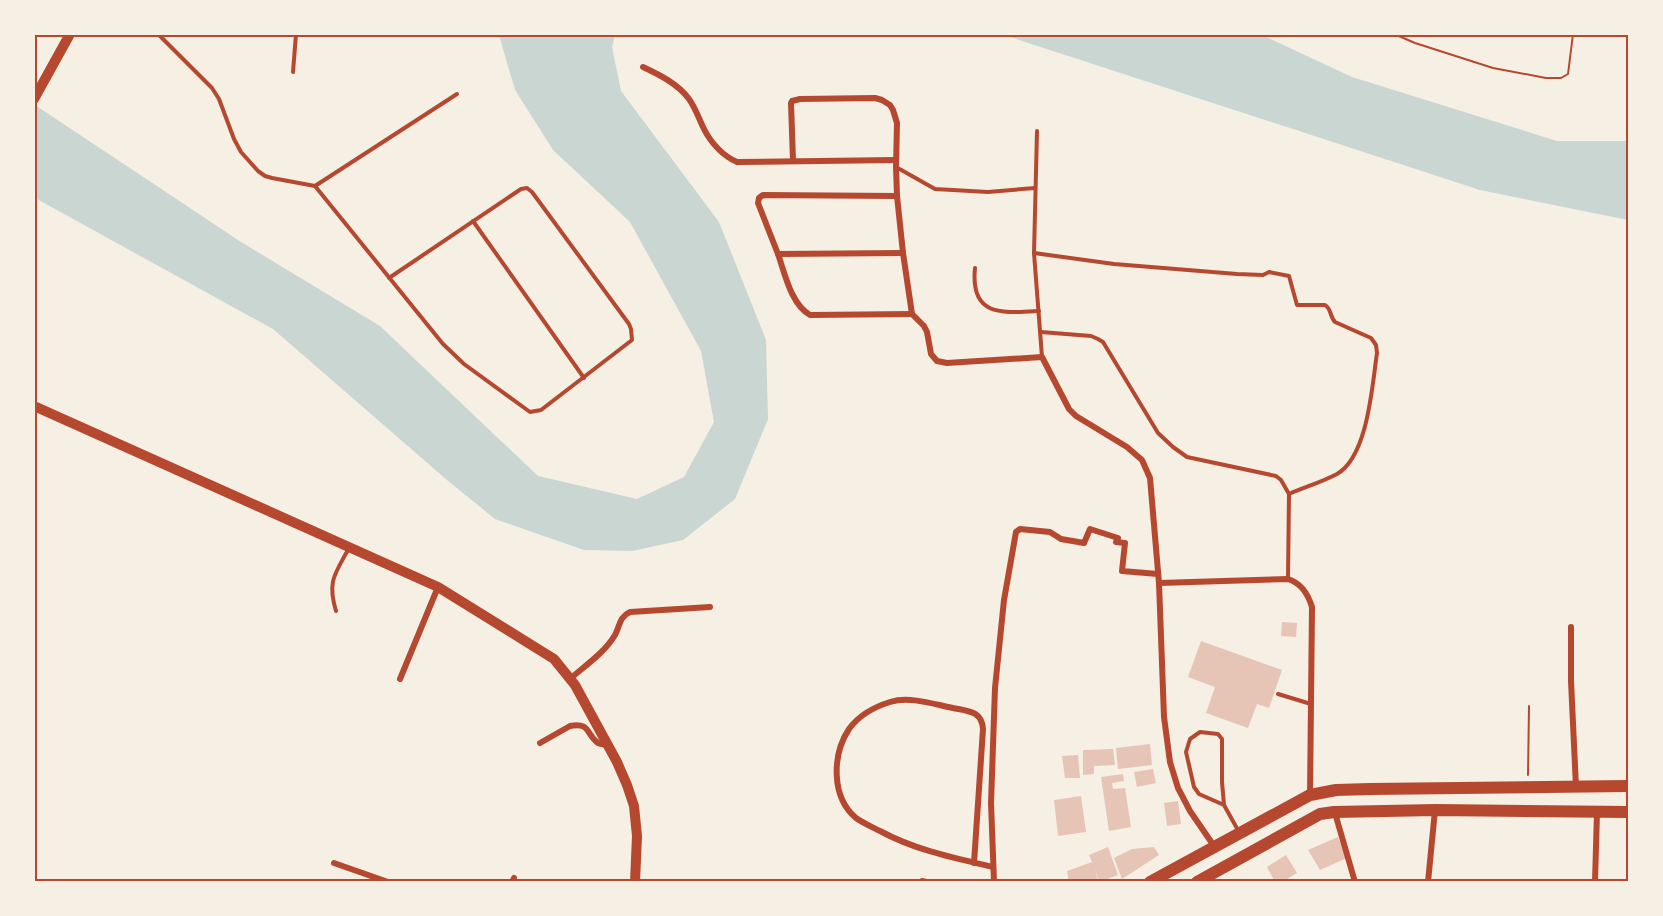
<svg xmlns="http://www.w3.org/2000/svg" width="1663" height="916" viewBox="0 0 1663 916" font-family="Cabin,sans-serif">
	<rect width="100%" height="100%" fill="#f6efe4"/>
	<g fill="#c9d6d2">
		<path d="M499,35H615L612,47L621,91L719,222L766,340L768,419L735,499L683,540L632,551L584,550L495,519L447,480L273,329L35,198V105L241,242L380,326L538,476L637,499L684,477L714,422L701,351L630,222L553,150L515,90Z"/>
		<path d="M1004,35H1262L1352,77L1557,141H1628V220L1480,190Z"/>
	</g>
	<g fill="#e6c5b7">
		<path d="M1282,622L1297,623L1296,637L1281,636Z"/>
		<path d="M1201,641L1282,670L1269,708L1257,704L1248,728L1206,713L1215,687L1188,677Z"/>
		<path d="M1150,744L1152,765L1118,769L1116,748Z"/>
		<path d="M1113,749L1115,765L1094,766V774L1083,775V750Z"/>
		<path d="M1078,755L1080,778H1065L1062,756Z"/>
		<path d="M1153,769L1156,783L1137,787L1134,772Z"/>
		<path d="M1123,774L1124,781L1112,783L1113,789L1125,788L1131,827L1109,831L1101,777Z"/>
		<path d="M1081,796L1086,832L1058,836L1054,800Z"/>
		<path d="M1178,801L1181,824L1167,826L1164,803Z"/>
		<path d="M1338,837L1347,858L1320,870L1308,850Z"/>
		<path d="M1108,847L1118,875L1099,882L1095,869L1098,882H1069L1067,871L1092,862L1089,855Z"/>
		<path d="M1154,847L1159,855L1122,879L1114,858L1132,849Z"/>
		<path d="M1286,855L1297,873L1282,882H1275L1267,867Z"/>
	</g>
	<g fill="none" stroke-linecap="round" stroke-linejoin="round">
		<g stroke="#b5482f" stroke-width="2">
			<path d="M1394,34L1415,43L1493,68L1546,78H1561L1568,74L1573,34"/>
			<path d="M1528,775L1529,706"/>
		</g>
		<g stroke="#b5482f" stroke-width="4">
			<path d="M158,34L212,88L219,99L234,139L241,152L258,171L265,176L272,178L315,186L443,344L464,364L530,412L541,410L632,340L631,329L629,324L532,192L527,188L521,189L389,278"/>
			<path d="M293,72L296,34"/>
			<path d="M1037,131L1034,253L1042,357"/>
			<path d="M896,167L935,189L988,192L1035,188"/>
			<path d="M315,186L457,94"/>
			<path d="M473,221L584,378"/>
			<path d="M1034,253L1114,264L1237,274L1263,275L1269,272L1289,276L1297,305H1325C1331,308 1330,317 1335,322L1371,338L1376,345L1377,353C1372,386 1368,456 1337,474C1322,482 1305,487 1289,494"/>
			<path d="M975,268C970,317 1002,313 1039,311"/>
			<path d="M1041,332L1091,336L1098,339L1103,342L1158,433L1173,447L1187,457L1276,476L1281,480L1289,494L1288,578"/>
			<path d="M336,611C327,581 335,574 349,548"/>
			<path d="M1278,694L1311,704"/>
			<path d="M1224,805L1199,794L1194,787L1186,752L1190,739L1200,732L1218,734L1222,739V782L1224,805L1239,832"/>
			<path d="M918,882L922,880L931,882"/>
		</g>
		<g stroke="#b5482f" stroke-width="6">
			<path d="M643,67C660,75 678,84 689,99C696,109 699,119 704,129C711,143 723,156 737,162L896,160"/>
			<path d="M793,161L791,103L792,101L800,99L875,98L882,100L890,105L893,110L897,123L896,167L897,196"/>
			<path d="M903,253L778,254C785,274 791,304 810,315L912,314"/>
			<path d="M778,254L758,203L759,198L763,195L897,196L903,253L912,314L924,326L927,332L931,354L937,361L947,363L1042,357L1069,409L1076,416L1127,447L1142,460L1150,478L1159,583L1164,717L1170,762L1178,788L1190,811L1214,846"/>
			<path d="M1159,583L1288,579C1301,583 1308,594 1312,607L1310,795"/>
			<path d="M1571,627V681L1576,787"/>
			<path d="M571,678C586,665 605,652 615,635C620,626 619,617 630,612L710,607"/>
			<path d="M400,679L438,587"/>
			<path d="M540,743L570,726C591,722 586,735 598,743C599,744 606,745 608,745"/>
			<path d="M1335,813L1355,882"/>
			<path d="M334,863L388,882"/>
			<path d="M974,863L983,729C982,711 968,711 953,708C933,704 910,696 890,702C874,707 859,715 849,729C832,755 831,797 856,818C863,823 872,827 880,831C915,850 954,858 993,867"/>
			<path d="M512,882L514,878"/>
			<path d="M994,882L991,803L995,688L1004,600L1016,532L1020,529L1050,532L1061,539L1084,543L1090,529L1118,538L1116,542L1125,543L1122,571L1158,574"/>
			<path d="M1428,882L1435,810"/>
			<path d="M1595,882L1597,812"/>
		</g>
		<g stroke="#b5482f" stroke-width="10">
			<path d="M34,99L70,34"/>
			<path d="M34,406L438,587L554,659L575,685L617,762L627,785L634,806L637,836L635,882"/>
		</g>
		<g stroke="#b5482f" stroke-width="12">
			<path d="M1150,882L1310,795L1336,790L1370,789L1628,786"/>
			<path d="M1197,882L1320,814L1334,812L1435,810L1628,812"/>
		</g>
	</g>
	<rect width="1663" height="916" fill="none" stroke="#f6efe4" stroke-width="72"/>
	<rect x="36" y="36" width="1591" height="844" fill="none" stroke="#b5482f" stroke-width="2"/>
</svg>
